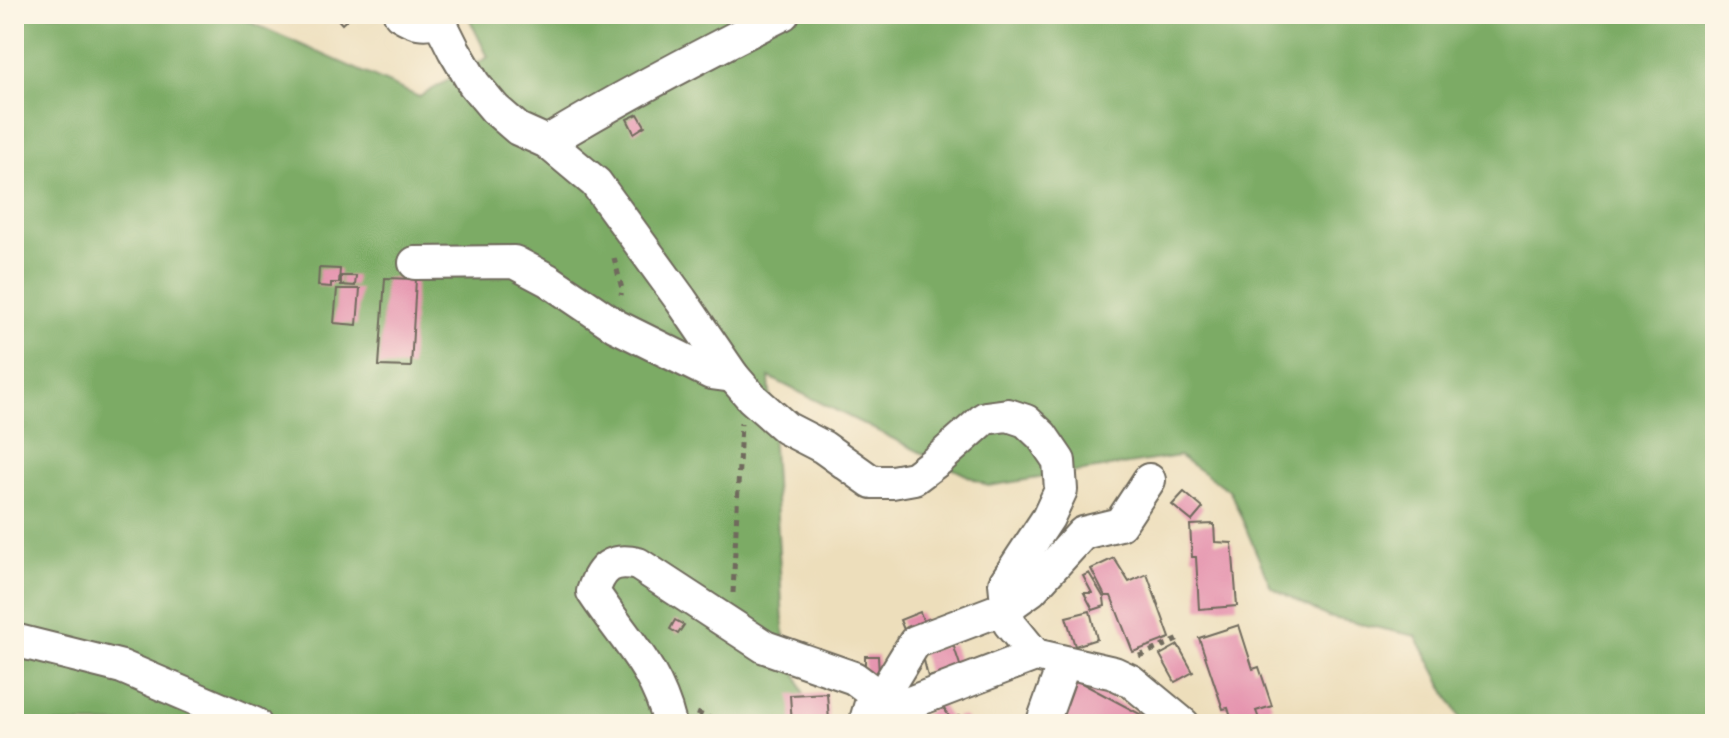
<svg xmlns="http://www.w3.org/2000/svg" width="1729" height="738" viewBox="0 0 1729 738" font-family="'Libre Bodoni',serif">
	<rect width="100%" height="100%" fill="#fcf5e5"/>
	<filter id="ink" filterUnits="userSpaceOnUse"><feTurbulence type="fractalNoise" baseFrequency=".0125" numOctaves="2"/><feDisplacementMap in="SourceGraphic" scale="16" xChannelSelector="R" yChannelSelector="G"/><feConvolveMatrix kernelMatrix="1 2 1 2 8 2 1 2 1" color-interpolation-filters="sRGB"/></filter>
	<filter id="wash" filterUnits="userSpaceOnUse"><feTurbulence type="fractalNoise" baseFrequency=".006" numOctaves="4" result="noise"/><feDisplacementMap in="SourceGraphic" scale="32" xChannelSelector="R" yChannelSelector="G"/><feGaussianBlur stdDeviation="1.8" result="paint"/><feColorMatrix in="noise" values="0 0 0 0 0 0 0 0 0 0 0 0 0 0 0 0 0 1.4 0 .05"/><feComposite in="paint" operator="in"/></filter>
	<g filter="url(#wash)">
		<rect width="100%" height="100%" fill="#eddebb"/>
		<path fill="#7bab65" stroke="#536b48" stroke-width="2" d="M14,14H232L419,97L488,57L467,14H1715V724H1463L1416,636L1328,617L1271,587L1230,491L1179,456L988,486L769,377L784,640L815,724H14Z"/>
		<g id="blocks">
			<g fill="#e48fac">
				<path d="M333,14H353L342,24Z"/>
				<path d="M638,114L645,126L634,133L627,119Z"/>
				<path d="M319,268L340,269L339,283H331V287L318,286Z"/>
				<path d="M341,276H356L355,286L341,285Z"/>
				<path d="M385,278L416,279L411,367L379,366Z"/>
				<path d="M337,289H360L357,325L334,323Z"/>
				<path d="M1184,492L1203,508L1192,521L1172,505Z"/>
				<path d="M1214,524L1215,542L1232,543L1237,606L1199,609L1196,557H1192L1190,525Z"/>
				<path d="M1114,558L1129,582L1147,574L1170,638L1133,652L1111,596H1105L1091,569Z"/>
				<path d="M1089,573L1104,598L1105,606L1093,610L1084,593H1092L1083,576Z"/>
				<path d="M1090,611L1097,639L1075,646L1066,617Z"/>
				<path d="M920,612L927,630L907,637L900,620Z"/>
				<path d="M675,620L684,625L678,634L670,629Z"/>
				<path d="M1239,625L1253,669L1259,667L1272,706L1256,711L1261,724H1233L1228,708L1223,709L1199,638Z"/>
				<path d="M953,644L961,668L928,677L922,652Z"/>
				<path d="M1178,645L1193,672L1175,682L1160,655Z"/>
				<path d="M865,656H878L879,676L865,673Z"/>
				<path d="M1076,680L1153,721L1151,724H1066L1053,718Z"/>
				<path d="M827,693L829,721H819V724H792L790,695Z"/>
				<path d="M940,703L951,719L945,724H912Z"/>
				<path d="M958,716L966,717L969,724H948Z"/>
			</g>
		</g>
	</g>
	<g filter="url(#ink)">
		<use href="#blocks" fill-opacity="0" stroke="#6f6a5d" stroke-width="2"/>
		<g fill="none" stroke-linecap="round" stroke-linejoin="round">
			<g stroke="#6f6a5d" stroke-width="36">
				<g id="minor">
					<path d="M400,14C414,23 424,25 439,20"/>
					<path d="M436,14L454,50L474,84L495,109L518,129L547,142L596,183L681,300L733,376L752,398L786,428L823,447L872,482H892L914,478L938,460L985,418L1008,415L1026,421L1042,436L1059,461L1061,490L1048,518L1005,583L1009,623L1035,655"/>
					<path d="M547,142C624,95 703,54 783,14"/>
					<path d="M415,263L514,262L548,280L616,326L711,373L733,376"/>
					<path d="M14,640L122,667L255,724"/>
					<path d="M882,696L915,642L1007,607L1031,590L1083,533L1120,524L1149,480"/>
					<path d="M1044,719L1064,663"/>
					<path d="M670,724C656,667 624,639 593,592C601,567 612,558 638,564L765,647L854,678L874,693L899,707L1035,655L1114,673L1131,681L1183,724"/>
					<path d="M865,724L874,693"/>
				</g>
			</g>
			<g stroke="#6f6a5d" stroke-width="5" stroke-dasharray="6 6" stroke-linecap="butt">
				<path d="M614,258L622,289L621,295"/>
				<path d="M733,593L741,423"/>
				<path d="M1139,656L1182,638"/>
				<path d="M697,713L714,720L735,721L746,724"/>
			</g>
			<use href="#minor" stroke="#fff" stroke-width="32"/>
		</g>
	</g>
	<rect width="1729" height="738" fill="none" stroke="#fcf5e5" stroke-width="48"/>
</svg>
